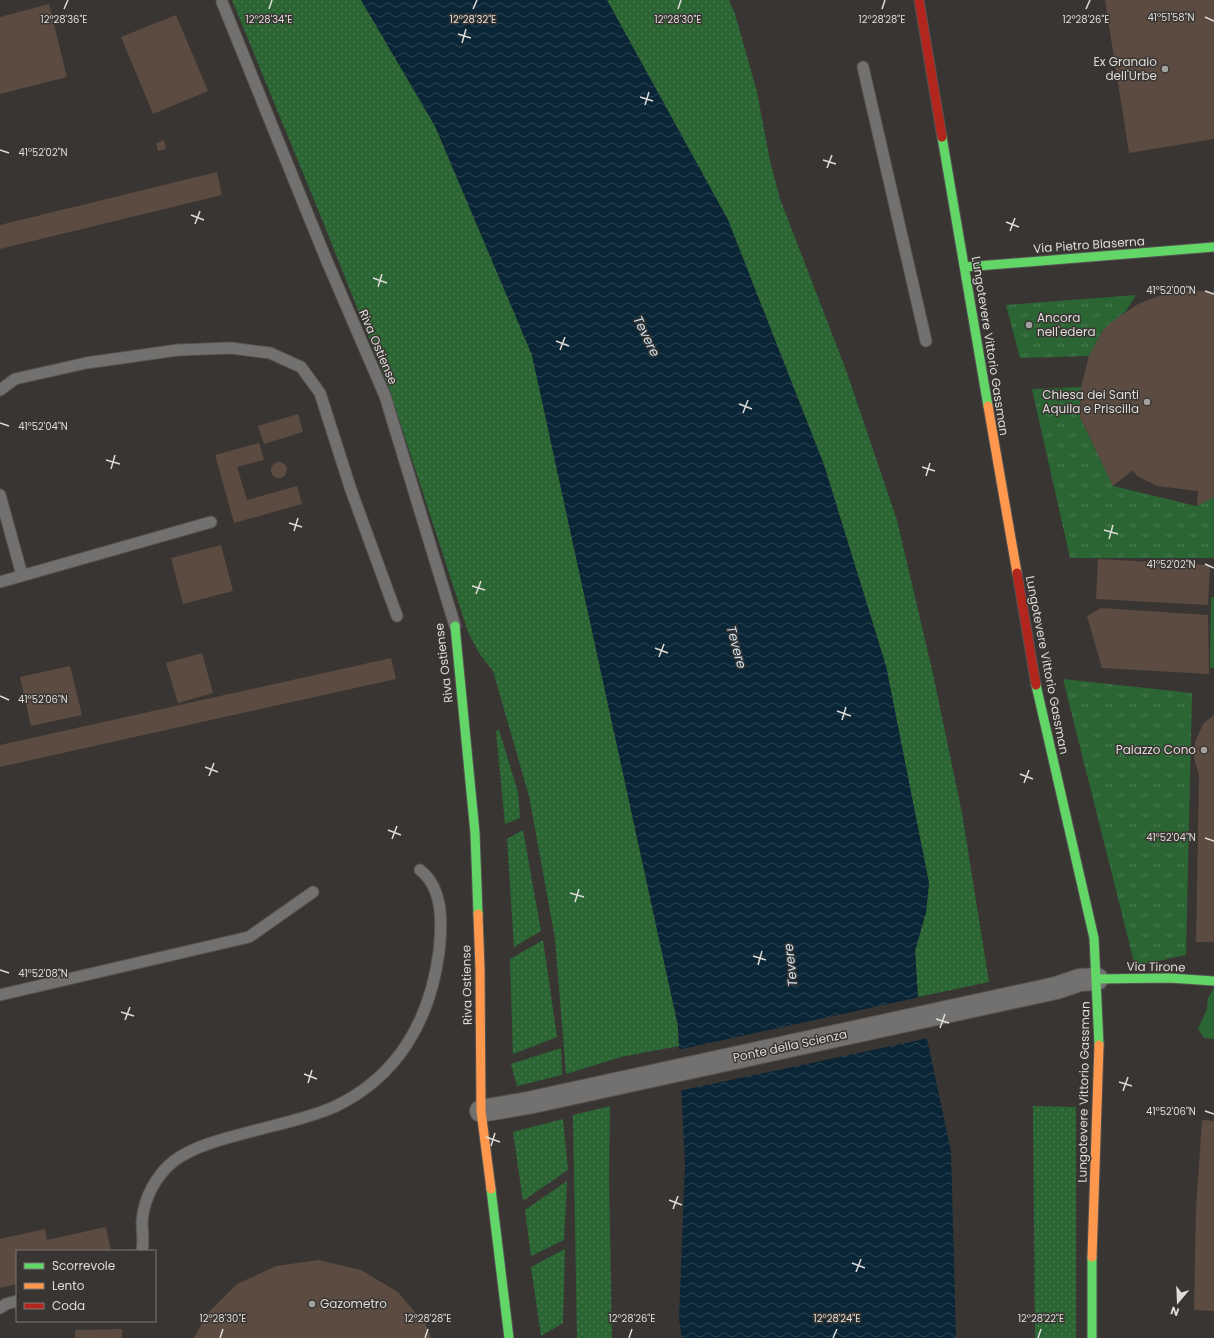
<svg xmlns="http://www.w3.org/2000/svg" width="1214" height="1338" viewBox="0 0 1214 1338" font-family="Poppins,sans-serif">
	<defs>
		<pattern id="grass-dots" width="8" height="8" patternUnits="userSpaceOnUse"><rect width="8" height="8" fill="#2b6534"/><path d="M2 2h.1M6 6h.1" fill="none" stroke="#497a51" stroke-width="1.8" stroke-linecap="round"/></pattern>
		<pattern id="park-tufts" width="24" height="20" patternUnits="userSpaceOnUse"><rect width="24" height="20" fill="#2b6534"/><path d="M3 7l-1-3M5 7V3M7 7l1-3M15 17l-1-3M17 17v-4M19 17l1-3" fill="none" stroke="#497a51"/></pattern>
		<pattern id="water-waves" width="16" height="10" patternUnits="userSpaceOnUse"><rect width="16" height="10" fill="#0a2636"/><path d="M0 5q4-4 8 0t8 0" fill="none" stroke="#2d4552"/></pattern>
	</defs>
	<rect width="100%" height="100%" fill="#383533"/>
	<g fill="url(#grass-dots)">
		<path d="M232,0H361L435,126L532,355L678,1026L679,1046L621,1057L566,1074L555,938L529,796L493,671L479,653L468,632L389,388L321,217Z"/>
		<path d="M607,0H729L735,14L757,92L770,161L780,199L846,370L897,520L933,674L962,813L989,982L918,997L915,951L926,912L929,883L886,666L824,465L728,220Z"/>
		<path d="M499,730L518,792L520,818L505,824L496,731Z"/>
		<path d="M523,830L541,931L514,947L507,839Z"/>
		<path d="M543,940L557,1037L513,1054L510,959Z"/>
		<path d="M561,1048L562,1075L517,1086L511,1064Z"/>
		<path d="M610,1106L609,1179L612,1338H577L573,1115Z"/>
		<path d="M1033,1106L1076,1107V1338H1035Z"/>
		<path d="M563,1119L568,1170L523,1201L513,1132Z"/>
		<path d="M567,1181L564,1240L531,1256L525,1210Z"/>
		<path d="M565,1249L563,1323L541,1336L531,1267Z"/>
	</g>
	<g fill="url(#park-tufts)">
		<path d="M1136,295L1126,311L1103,330L1089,356L1020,358L1006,305Z"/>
		<path d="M1081,387L1080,417L1113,486L1196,506L1214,497V558H1070L1032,389Z"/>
		<path d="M1063,679L1192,693L1186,955L1135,966Z"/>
	</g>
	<g fill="#2b6534">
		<path d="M1211,597H1214V668H1210Z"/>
		<path d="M1214,988V1039L1204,1038L1198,1029L1207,1009L1208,998Z"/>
	</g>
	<path fill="url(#water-waves)" d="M361,0H607L728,220L824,465L886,666L929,883L926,912L915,951L918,997L951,1151L956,1338H682L679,1319L685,1164L678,1026L532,355L435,126Z"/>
	<path fill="#383533" d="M920,997L929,1038L679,1091L677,1050Z"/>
	<g fill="#5c4b41">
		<path d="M1105,0H1214V139L1129,153Z"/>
		<path d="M49,4L67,77L0,94V17Z"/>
		<path d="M176,15L208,91L153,114L121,37Z"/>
		<path d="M164,140L166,149L158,151L156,143Z"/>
		<path d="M217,172L222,195L0,249V225Z"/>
		<path d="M1185,291H1200L1214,294V497L1197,506L1198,491L1157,486L1137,476L1133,470L1113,486L1080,417L1081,387L1089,356L1103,330L1113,321L1138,304L1167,293Z"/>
		<path d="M298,414L303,432L264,444L258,426Z"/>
		<path d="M259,443L264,460L237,467L247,500L297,486L302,504L234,523L215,455Z"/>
		<circle cx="279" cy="470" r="8"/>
		<path d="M221,545L233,591L183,604L171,558Z"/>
		<path d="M1098,559L1210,565L1208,605L1096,599Z"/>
		<path d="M1101,608L1208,615L1209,674L1102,668L1087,616Z"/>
		<path d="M202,653L213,693L178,703L166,663Z"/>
		<path d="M391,658L396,679L0,767V745Z"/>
		<path d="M70,666L82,715L31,726L20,677Z"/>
		<path d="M1214,715V942H1196L1199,775L1194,758L1195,742L1203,724Z"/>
		<path d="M1202,1120L1214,1121V1311L1194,1310L1196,1210Z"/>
		<path d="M106,1227L111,1251H17V1284L0,1288V1239L45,1229L47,1240Z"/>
		<path d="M319,1260L361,1270L398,1292L426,1325L431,1338H194L206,1315L237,1284L276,1266Z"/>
		<path d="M122,1329V1338H75V1330Z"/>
	</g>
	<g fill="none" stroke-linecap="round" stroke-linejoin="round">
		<g stroke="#555351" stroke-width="13">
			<g id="lane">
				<path d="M222,2L326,259L385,396L455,626"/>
				<path d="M863,67L926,341"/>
				<path d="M0,390L15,379L86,363L178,350L231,348L270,353L301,367L320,393L351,490L397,616"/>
				<path d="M0,495L22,575"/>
				<path d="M0,582L211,522"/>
				<path d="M0,995L249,937L313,892"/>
				<path d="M142,1251C144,1241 142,1231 142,1221C144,1198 156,1175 174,1161C195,1145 227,1138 253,1131C279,1124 309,1118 334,1107C398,1077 430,1020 439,952C442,924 444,889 420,870"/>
				<path d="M0,1308L6,1304L17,1301"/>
			</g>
		</g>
		<g stroke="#555351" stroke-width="24">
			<path id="street" d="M481,1111L528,1103L1056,988L1080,980L1097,979"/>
		</g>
		<g stroke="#555351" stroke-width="11">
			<g id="fast">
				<path d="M942,137L988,406"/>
				<path d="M965,267L1214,247"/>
				<path d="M455,626L475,833L478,914"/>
				<path d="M1036,685L1094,938L1099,1045"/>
				<path d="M1097,979L1169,978L1214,981"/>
				<path d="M491,1189L509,1338"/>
				<path d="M1092,1257V1338"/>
			</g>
		</g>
		<g stroke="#555351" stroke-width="11">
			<g id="slow">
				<path d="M988,406L1017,573"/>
				<path d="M478,914L480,969L481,1111L491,1189"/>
				<path d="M1092,1257L1099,1045"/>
			</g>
		</g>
		<g stroke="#555351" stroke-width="11">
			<g id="jam">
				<path d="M919,0L942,137"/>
				<path d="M1017,573L1036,685"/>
			</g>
		</g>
		<use href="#lane" stroke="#73716f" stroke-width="11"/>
		<use href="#street" stroke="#73716f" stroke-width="22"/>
		<use href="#fast" stroke="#63d668" stroke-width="9"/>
		<use href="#slow" stroke="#ff974d" stroke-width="9"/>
		<use href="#jam" stroke="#b3261e" stroke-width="9"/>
	</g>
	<path fill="none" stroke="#dedcd9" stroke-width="1.5" d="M64,9L68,0M269,9L272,0M473,9L477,0M678,9L681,0M882,9L885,0M1086,9L1090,0M1205,17L1214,21M458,34L471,38M462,43L466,29M640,97L653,101M645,105L649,92M0,150L9,153M823,160L836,164M827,168L832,155M191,215L204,220M1006,222L1019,227M195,224L200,211M1010,231L1015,218M373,278L387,283M378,287L382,274M1205,291L1214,294M556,341L569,346M560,350L565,337M739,404L752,409M743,413L748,400M0,423L9,426M106,460L120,464M922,467L935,471M111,469L115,455M926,476L930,463M289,523L302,527M1104,530L1118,534M294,531L298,518M1109,539L1113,525M1205,564L1214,568M472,586L485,590M476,594L481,581M655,648L668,653M659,657L664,644M0,696L9,700M837,711L851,716M842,720L846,707M205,767L218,772M1020,774L1033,779M209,776L214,763M1024,783L1029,770M388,830L401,835M1205,838L1214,841M392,839L397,826M570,893L584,897M575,902L579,889M753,956L766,960M758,965L762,951M0,970L9,973M121,1012L134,1016M936,1019L949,1023M125,1020L130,1007M940,1028L945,1014M304,1074L317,1079M1119,1082L1132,1086M308,1083L312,1070M1123,1091L1128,1077M1205,1111L1214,1114M486,1137L500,1142M491,1146L495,1133M669,1200L682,1205M673,1209L678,1196M852,1263L865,1268M856,1272L861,1259M220,1338L223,1329M425,1338L428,1329M629,1338L632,1329M833,1338L837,1329M1038,1338L1041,1329"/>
	<g fill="#a4a29f" stroke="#393532" stroke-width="1.5">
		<circle cx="1165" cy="69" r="4"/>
		<circle cx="1029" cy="325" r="4"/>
		<circle cx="1147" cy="402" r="4"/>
		<circle cx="1204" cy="750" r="4"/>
		<circle cx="312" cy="1304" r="4"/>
	</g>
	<g text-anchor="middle" stroke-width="3" stroke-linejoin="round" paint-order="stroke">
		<g font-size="12" fill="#dedcd9" stroke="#393532" text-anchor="end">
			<text x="1157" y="66">Ex Granaio<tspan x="1157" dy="14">dell'Urbe</tspan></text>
			<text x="1037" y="322" text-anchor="start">Ancora<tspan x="1037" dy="14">nell'edera</tspan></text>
			<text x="1139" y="399">Chiesa dei Santi<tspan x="1139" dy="14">Aquila e Priscilla</tspan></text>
			<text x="1196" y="754">Palazzo Cono</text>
			<text x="320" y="1308" text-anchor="start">Gazometro</text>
		</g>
		<g font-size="12" fill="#dedcd9" stroke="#393532">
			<text transform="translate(1089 245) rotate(-4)" y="4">Via Pietro Blaserna</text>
			<text transform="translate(990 346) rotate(81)" y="4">Lungotevere Vittorio Gassman</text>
			<text transform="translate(378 347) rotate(67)" y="4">Riva Ostiense</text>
			<text transform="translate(444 663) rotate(-97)" y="4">Riva Ostiense</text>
			<text transform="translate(1047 665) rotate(79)" y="4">Lungotevere Vittorio Gassman</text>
			<text transform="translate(1156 967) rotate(1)" y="4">Via Tirone</text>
			<text transform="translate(467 985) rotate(-91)" y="4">Riva Ostiense</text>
			<text transform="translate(790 1046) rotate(-12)" y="4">Ponte della Scienza</text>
			<text transform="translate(1084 1092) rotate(-89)" y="4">Lungotevere Vittorio Gassman</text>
		</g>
		<g font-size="13" font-style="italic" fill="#cde2f1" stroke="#393532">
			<text transform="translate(647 336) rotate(64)" y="5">Tevere</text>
			<text transform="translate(737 647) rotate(75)" y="5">Tevere</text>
			<text transform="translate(790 965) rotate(-96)" y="5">Tevere</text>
		</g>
	</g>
	<g font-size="10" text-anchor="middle" fill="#dedcd9" stroke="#393532" stroke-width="3" stroke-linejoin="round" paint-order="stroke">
		<text x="1171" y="21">41°51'58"N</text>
		<text x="269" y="23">12°28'34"E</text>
		<text x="473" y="23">12°28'32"E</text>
		<text x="678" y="23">12°28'30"E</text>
		<text x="882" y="23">12°28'28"E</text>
		<text x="1086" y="23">12°28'26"E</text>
		<text x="64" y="23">12°28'36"E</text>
		<text x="43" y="156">41°52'02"N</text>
		<text x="1171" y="294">41°52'00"N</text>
		<text x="43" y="430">41°52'04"N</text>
		<text x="1171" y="568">41°52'02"N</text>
		<text x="43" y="703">41°52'06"N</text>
		<text x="1171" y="841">41°52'04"N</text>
		<text x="43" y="977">41°52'08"N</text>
		<text x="1171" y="1115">41°52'06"N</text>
		<text x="223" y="1322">12°28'30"E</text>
		<text x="428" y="1322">12°28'28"E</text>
		<text x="632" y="1322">12°28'26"E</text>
		<text x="837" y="1322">12°28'24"E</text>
		<text x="1041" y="1322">12°28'22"E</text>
	</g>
	<rect x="16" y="1250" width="140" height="72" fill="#393532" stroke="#7b7875"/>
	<rect x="24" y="1263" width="20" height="6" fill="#63d668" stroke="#7b7875"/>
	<text x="52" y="1270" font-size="12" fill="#dedcd9">Scorrevole</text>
	<rect x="24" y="1283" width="20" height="6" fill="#ff974d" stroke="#7b7875"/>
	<text x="52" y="1290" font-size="12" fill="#dedcd9">Lento</text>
	<rect x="24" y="1303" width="20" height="6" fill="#b3261e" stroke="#7b7875"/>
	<text x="52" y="1310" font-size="12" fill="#dedcd9">Coda</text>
	<g transform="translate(1178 1302) rotate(199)" stroke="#393532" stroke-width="3" paint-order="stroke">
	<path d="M0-3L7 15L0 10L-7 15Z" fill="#dedcd9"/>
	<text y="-6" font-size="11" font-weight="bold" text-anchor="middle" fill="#dedcd9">N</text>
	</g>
</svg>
